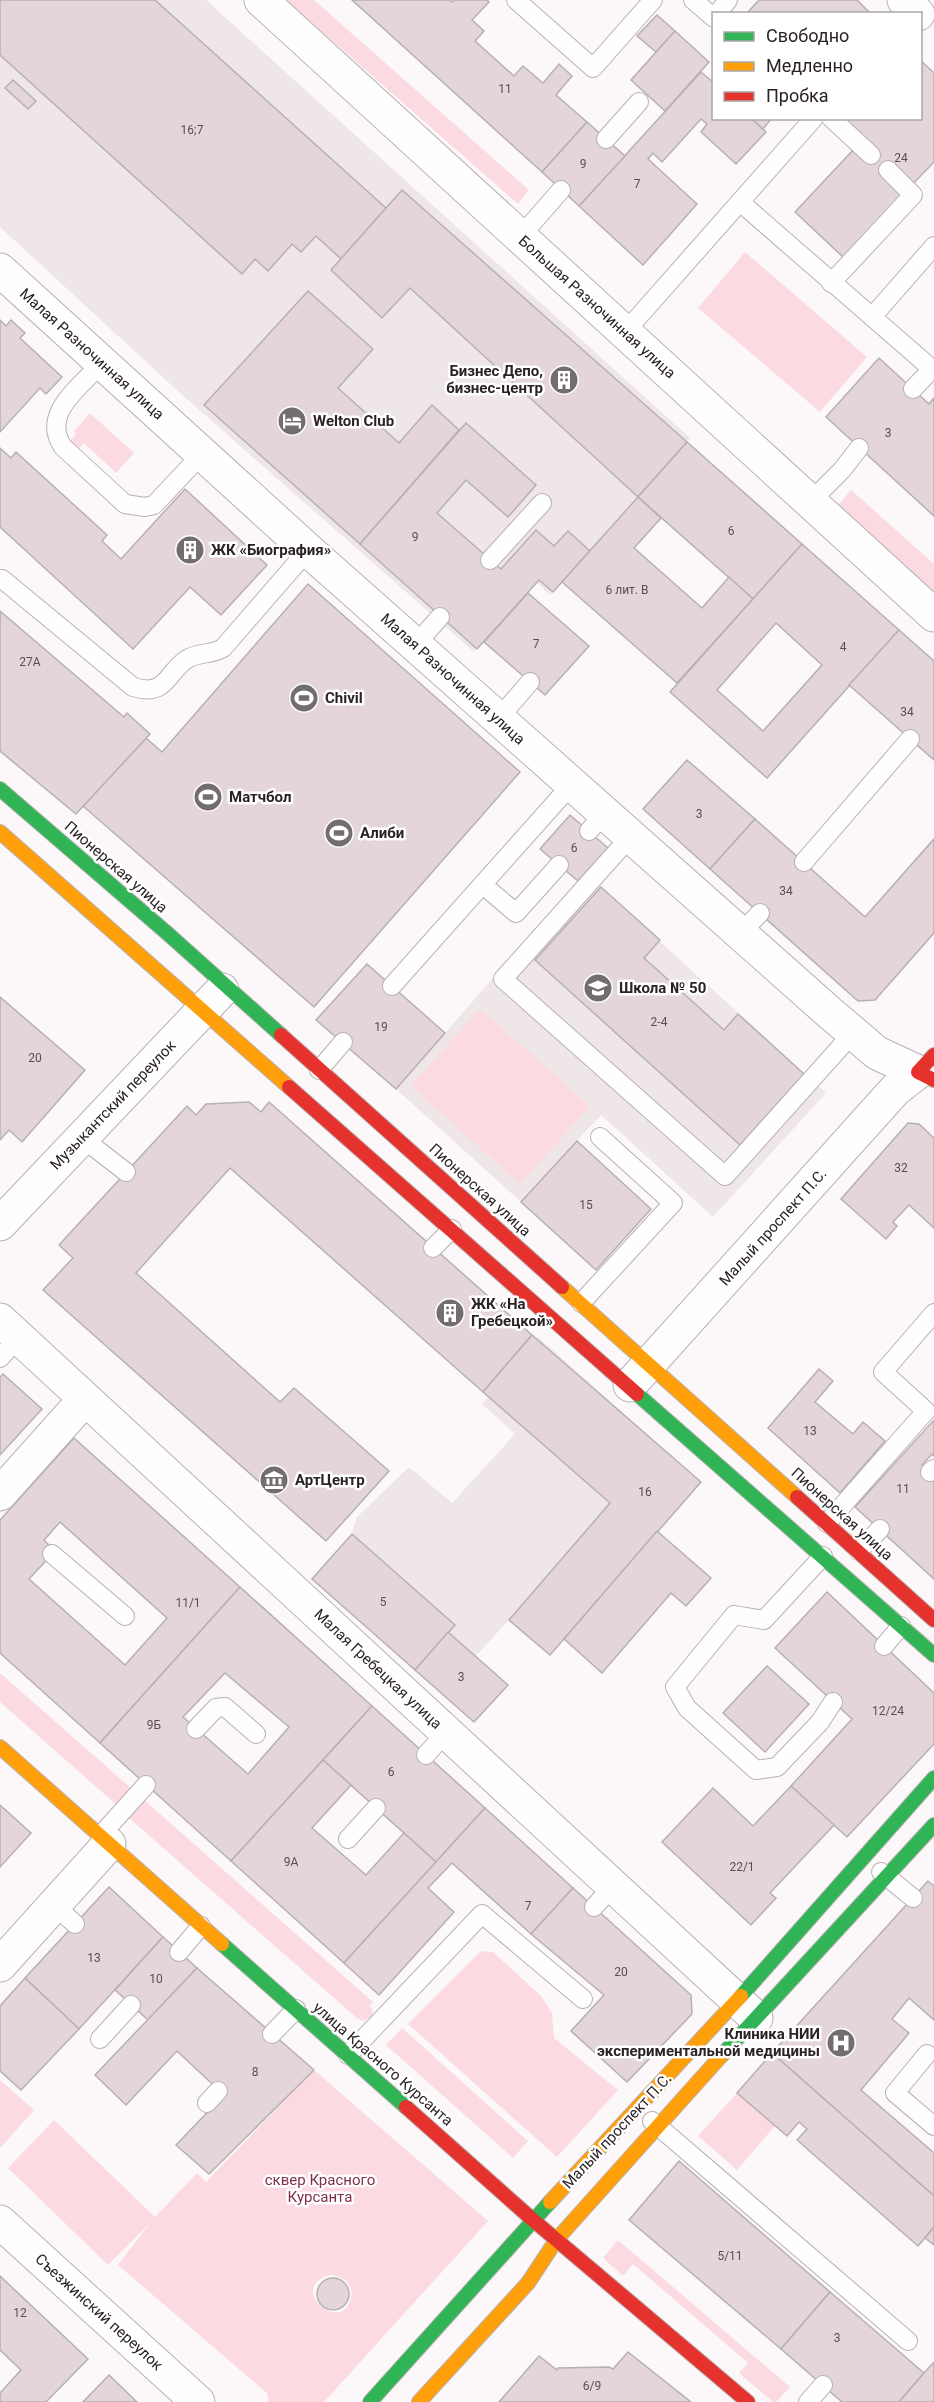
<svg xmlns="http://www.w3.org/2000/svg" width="934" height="2402" viewBox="0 0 934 2402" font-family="Roboto,sans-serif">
	<rect width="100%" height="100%" fill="#fcf8f9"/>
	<g fill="#efe6e8">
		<path d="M0,0H206L690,438L550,595L536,582L474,652L180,393L0,227Z"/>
		<path d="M585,873L826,1093L713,1217L601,1115L521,1202L396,1089Z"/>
		<path d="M538,1337L701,1482L550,1655L509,1620L475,1657L448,1632L351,1536L357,1517L409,1467L452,1503L515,1434L482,1404Z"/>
	</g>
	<g fill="#fbdae2" fill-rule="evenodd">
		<path d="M286,0H314L529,190L518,204Z"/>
		<path d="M745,252L867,357L820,412L698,308Z"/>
		<path d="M90,413L134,453L116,473L84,443L78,450L69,442L76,434L74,431Z"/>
		<path d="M851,490L934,564V595L836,508Z"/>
		<path d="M480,1009L590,1106L520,1184L411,1086Z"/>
		<path d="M0,1673L133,1790L118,1806L0,1702Z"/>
		<path d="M143,1799L373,2002L369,2006L372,2008L373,2016L363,2021L358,2019L128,1817Z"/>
		<path d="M481,1951L493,1952L541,1996L552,2013L554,2038L618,2090L557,2157L408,2024Z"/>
		<path d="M402,2028L528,2141L513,2158L386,2045Z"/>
		<path d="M314,2070L488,2221L324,2402H268V2394L118,2265L150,2223L108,2265L8,2168L54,2120L155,2217L197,2173L206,2182ZM329,2275C342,2275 354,2284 351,2298C342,2336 286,2289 329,2275Z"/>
		<path d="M0,2080L34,2110L0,2148Z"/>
		<path d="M737,2093L775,2126L737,2170L698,2136Z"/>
		<path d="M618,2240L790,2387L776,2402H773L739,2373L748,2363L633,2264L623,2276L603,2258Z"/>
	</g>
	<g fill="#e4d5d9" stroke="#b7b0b2" stroke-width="1.5" fill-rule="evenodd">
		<path d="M0,0H155L386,208L341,259L316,236L301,252L292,244L268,271L255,259L242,274L0,55Z"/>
		<path d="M352,0H449L452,2L453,0H487L489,2L472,20L484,31L475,41L514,76L523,66L543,83L559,64L572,76L556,95L587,122L542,172Z"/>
		<path d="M759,0H857L871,14H746Z"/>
		<path d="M657,15L675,31L656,52L637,36Z"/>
		<path d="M675,31L709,62L665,111L631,80Z"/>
		<path d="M920,60L934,73V162L843,257L795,212L854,149L842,118H920Z"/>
		<path d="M701,72L714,83V118H751L766,132L736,164L701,132L707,124L701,119L662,162L653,153L648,159L697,204L643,265L579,206Z"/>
		<path d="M13,80L36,101L28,109L5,88Z"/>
		<path d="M751,118H772L763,129Z"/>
		<path d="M587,122L625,156L579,206L542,172Z"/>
		<path d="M402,190L687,442L638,497L410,288L382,318L331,270Z"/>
		<path d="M308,291L373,349L338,388L399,443L432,405L459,430L360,544L204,405Z"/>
		<path d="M0,320L6,326L11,320L25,333L20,338L62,377L46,394L40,388L0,432Z"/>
		<path d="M879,358L929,404L934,398V516L826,417Z"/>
		<path d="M466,423L536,485L508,517L466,480L437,513L501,569L536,530L554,546L568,531L590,551L553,592L539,580L477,649L360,544Z"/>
		<path d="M687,442L802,544L753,599L638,497Z"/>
		<path d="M0,448L11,458L16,452L107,535L102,541L121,559L185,489L267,565L221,615L190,587L133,649L0,527Z"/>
		<path d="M638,497L661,518L634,548L702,608L729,577L753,599L677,683L562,582Z"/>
		<path d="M802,544L899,630L767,778L670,692ZM776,623L822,665L763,731L717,690Z"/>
		<path d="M308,584L520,772L314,1007L83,806L146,738L162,752Z"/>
		<path d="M528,593L589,646L545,695L484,642Z"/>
		<path d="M0,611L124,717L127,713L150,734L76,814L0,751Z"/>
		<path d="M899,630L934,661V760L849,685Z"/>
		<path d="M687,760L755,819L710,869L643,809Z"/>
		<path d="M570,815L608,848L578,881L540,849Z"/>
		<path d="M755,819L865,917L934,839V933L875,1000L858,1001L710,869Z"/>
		<path d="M601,887L660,940L644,958L724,1030L738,1014L804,1074L740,1145L535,960Z"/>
		<path d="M367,964L445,1033L396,1089L316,1020Z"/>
		<path d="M0,997L85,1070L22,1142L9,1130L0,1140Z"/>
		<path d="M249,1102L261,1112L269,1102L532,1335L483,1392L230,1168L136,1273L280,1402L294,1388L389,1471L326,1541L43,1290L73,1258L59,1245L187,1106L196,1115L206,1104Z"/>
		<path d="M908,1123L919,1124L934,1138V1228L909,1205L893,1222L897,1226L886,1239L841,1199Z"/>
		<path d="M577,1141L651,1209L596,1270L521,1202Z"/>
		<path d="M532,1335L701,1482L550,1655L509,1620L610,1503L483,1392Z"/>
		<path d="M819,1369L833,1381L815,1402L853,1434L863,1422L885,1441L840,1493L768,1428Z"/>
		<path d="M3,1374L42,1409L0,1455V1377Z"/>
		<path d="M934,1420V1456L932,1454L922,1465L934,1475V1579L855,1507Z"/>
		<path d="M74,1438L240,1587L100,1743L0,1653V1520ZM60,1522L167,1618L125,1665L29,1579L55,1551L44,1540Z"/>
		<path d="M657,1531L711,1578L686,1606L671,1593L602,1673L564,1639Z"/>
		<path d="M352,1534L455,1625L415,1670L312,1579Z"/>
		<path d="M240,1587L372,1706L231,1861L100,1743ZM225,1673L289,1727L248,1774L183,1717Z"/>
		<path d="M827,1592L934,1693V1744L847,1837L791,1786L852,1719L775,1648Z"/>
		<path d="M448,1632L508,1685L474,1722L415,1670Z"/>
		<path d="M767,1666L809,1704L765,1752L723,1713Z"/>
		<path d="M372,1706L485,1808L436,1862L323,1760Z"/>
		<path d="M323,1760L351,1785L312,1828L366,1875L404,1833L436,1862L344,1963L231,1861Z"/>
		<path d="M791,1786L834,1825L770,1893L776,1898L751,1925L662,1842L713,1788L753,1826Z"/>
		<path d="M0,1805L31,1833L0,1867Z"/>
		<path d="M485,1808L573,1888L531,1934L452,1863L428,1888L454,1912L379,1995L344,1963Z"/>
		<path d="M928,1881L934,1886V2020L909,1998L892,2019L909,2033L861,2090L934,2153V2196L772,2053Z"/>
		<path d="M109,1887L163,1937L79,2029L25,1978Z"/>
		<path d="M573,1888L691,1995L692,2014L627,2082L571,2031L604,1995L531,1934Z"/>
		<path d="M163,1937L197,1968L148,2020L115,1990Z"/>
		<path d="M197,1968L314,2070L209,2174L176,2145L224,2095L177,2051L126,2105L95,2075Z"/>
		<path d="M25,1978L79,2029L21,2090L0,2071V2006Z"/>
		<path d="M772,2053L934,2196V2227L918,2246L797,2140L807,2129L799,2122L787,2136L737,2093Z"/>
		<path d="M679,2161L830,2292L781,2349L629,2220Z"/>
		<path d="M934,2227V2245L925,2238Z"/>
		<path d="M0,2276L88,2359L46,2402H0V2393L21,2370L0,2350Z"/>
		<circle cx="333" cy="2294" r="16"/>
		<path d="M830,2292L924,2373L899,2402H842L781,2349Z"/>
		<path d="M628,2352L691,2402H499L539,2356L557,2370L558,2368L609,2367L613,2369Z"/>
		<path d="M934,2362V2402H899L924,2373Z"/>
		<path d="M109,2375L137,2402H83Z"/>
	</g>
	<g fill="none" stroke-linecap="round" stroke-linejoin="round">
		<g stroke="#b8b1b3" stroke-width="20">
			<g id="lane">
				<path d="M516,0L593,68L653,0"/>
				<path d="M693,0L714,18"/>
				<path d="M717,14L728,0"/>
				<path d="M831,118L871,155"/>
				<path d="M606,139L639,102"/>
				<path d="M740,202L932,369L913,389"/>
				<path d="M520,237L561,190"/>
				<path d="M831,283L913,195L888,170"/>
				<path d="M872,317L934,246"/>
				<path d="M625,332L814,118"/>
				<path d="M102,363C81,386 40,414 63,447L125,504L145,507L154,505L202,454"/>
				<path d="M810,502L842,470L859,448"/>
				<path d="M490,560L542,503"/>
				<path d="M2,579L133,687C167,697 165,674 187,659C198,652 212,655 223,648L308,550"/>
				<path d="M415,645L440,617"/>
				<path d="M498,719L530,682"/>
				<path d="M589,831L604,813"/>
				<path d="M631,836L503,979L725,1176L853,1033"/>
				<path d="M804,862L910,739"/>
				<path d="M483,885L516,913L559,865"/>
				<path d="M740,934L760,913"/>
				<path d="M392,986L572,784"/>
				<path d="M319,1070L343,1042"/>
				<path d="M82,1138L126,1172"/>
				<path d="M433,1248L452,1229"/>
				<path d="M581,1303L673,1203L600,1137"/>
				<path d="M0,1358L18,1338"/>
				<path d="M930,1472L934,1469"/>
				<path d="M827,1523L926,1411L883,1372L934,1313"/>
				<path d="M859,1551L880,1529"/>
				<path d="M52,1554L125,1616"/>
				<path d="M823,1556L764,1620L734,1615L675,1687L687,1708L756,1770L777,1767L820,1722L833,1702"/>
				<path d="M884,1646L901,1626"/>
				<path d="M196,1729L216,1708L225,1707L256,1734"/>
				<path d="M426,1755L446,1732"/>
				<path d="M100,1836L146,1785"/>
				<path d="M348,1839L376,1808"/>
				<path d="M881,1872L913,1898"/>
				<path d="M54,1905L75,1924"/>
				<path d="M594,1907L613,1886"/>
				<path d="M179,1952L201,1926"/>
				<path d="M272,2034L296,2009"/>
				<path d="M100,2039L131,2005"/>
				<path d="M927,2054L895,2093L934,2126"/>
				<path d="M348,2055L482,1914L583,1999"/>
				<path d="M207,2103L218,2091"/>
				<path d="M652,2121L908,2341"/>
				<path d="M808,2402L823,2385"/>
			</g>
		</g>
		<g stroke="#b8b1b3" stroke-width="35">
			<g id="street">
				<path d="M261,0L934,615"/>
				<path d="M904,0L918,14"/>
				<path d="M0,270L308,550L830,1013L877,1053L918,1072L895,1090L630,1385"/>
				<path d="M0,1224L222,990"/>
				<path d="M0,1320L756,2018"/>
				<path d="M0,1494L85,1399"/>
				<path d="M0,1965L109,1844"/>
				<path d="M0,2222L198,2402"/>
			</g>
		</g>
		<g stroke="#b8b1b3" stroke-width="16">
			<g id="fast">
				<path d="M0,789L167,933L281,1035"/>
				<path d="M637,1394L934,1655"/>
				<path d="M222,1944L406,2107"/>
				<path d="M741,1996L934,1778"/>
				<path d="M722,2055L934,1825"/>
				<path d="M370,2402L550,2202"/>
			</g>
		</g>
		<g stroke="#b8b1b3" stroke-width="16">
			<g id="slow">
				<path d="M0,832L289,1087"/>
				<path d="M562,1287L797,1497"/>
				<path d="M0,1747L222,1944"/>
				<path d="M550,2202L741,1996"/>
				<path d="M419,2402L528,2283L557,2239L722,2055"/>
			</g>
		</g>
		<g stroke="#b8b1b3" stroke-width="16">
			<g id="jam">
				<path d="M281,1035L562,1287"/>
				<path d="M934,1055L918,1072L934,1080"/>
				<path d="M289,1087L637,1394"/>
				<path d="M797,1497L934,1620"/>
				<path d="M406,2107L533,2220L748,2402"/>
			</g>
		</g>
		<use href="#lane" stroke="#fffefe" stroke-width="18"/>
		<use href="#street" stroke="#fffefe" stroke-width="33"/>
		<use href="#fast" stroke="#30b455" stroke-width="14"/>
		<use href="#slow" stroke="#ff9f0a" stroke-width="14"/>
		<use href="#jam" stroke="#e5322d" stroke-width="14"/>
	</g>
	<defs>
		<g id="building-disc" transform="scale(1.5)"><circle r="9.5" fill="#746d6f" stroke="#fff"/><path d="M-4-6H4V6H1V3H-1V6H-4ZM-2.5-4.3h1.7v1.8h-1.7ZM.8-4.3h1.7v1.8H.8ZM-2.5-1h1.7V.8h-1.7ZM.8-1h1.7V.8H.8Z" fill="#fff"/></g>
		<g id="hotel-disc" transform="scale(1.5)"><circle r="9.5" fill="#746d6f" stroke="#fff"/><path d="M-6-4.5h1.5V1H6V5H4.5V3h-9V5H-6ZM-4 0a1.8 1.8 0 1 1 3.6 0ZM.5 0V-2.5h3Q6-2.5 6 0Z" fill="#fff"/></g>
		<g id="stadium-disc" transform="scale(1.5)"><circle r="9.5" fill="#746d6f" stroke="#fff"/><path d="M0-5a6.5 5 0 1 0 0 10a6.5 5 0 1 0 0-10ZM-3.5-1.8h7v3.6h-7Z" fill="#fff"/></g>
		<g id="school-disc" transform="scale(1.5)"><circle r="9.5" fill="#746d6f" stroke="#fff"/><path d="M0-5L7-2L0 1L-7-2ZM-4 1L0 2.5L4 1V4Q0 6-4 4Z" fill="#fff"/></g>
		<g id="museum-disc" transform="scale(1.5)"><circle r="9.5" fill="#746d6f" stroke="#fff"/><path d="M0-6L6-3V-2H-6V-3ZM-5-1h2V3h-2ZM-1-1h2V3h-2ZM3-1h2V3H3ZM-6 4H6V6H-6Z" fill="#fff"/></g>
		<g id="hospital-disc" transform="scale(1.5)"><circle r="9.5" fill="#746d6f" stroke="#fff"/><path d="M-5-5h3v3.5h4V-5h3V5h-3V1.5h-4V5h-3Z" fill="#fff"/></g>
	</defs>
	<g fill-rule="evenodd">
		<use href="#building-disc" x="564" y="380"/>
		<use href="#hotel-disc" x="292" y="421"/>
		<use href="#building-disc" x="190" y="550"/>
		<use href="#stadium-disc" x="304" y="698"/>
		<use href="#stadium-disc" x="208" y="797"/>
		<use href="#stadium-disc" x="339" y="833"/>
		<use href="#school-disc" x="598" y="988"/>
		<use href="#building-disc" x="450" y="1313"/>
		<use href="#museum-disc" x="274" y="1480"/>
		<use href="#hospital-disc" x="841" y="2043"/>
	</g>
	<g text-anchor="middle" stroke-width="5" stroke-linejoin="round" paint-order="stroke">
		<g font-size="12" fill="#594f51">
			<text x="505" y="93">11</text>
			<text x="192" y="134">16;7</text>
			<text x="901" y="162">24</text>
			<text x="583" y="168">9</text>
			<text x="637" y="188">7</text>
			<text x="888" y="437">3</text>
			<text x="731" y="535">6</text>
			<text x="415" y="541">9</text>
			<text x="627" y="594">6 лит. B</text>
			<text x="536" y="648">7</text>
			<text x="843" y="651">4</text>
			<text x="30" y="666">27А</text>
			<text x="907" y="716">34</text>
			<text x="699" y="818">3</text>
			<text x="574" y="852">6</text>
			<text x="786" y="895">34</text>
			<text x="659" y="1026">2-4</text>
			<text x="381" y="1031">19</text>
			<text x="35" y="1062">20</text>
			<text x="901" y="1172">32</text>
			<text x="586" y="1209">15</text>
			<text x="810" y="1435">13</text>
			<text x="903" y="1493">11</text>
			<text x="645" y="1496">16</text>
			<text x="383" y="1606">5</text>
			<text x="188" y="1607">11/1</text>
			<text x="461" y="1681">3</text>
			<text x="888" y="1715">12/24</text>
			<text x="154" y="1729">9Б</text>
			<text x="391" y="1776">6</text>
			<text x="291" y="1866">9А</text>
			<text x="742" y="1871">22/1</text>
			<text x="528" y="1910">7</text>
			<text x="94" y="1962">13</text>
			<text x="621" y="1976">20</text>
			<text x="156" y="1983">10</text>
			<text x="255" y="2076">8</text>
			<text x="730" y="2260">5/11</text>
			<text x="20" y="2317">12</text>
			<text x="837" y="2342">3</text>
			<text x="592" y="2390">6/9</text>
		</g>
		<g font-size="15" fill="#2b2224" stroke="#fff">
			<text transform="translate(597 307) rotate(42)" y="5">Большая Разночинная улица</text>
			<text transform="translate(92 354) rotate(42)" y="5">Малая Разночинная улица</text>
			<text transform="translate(453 679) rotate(42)" y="5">Малая Разночинная улица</text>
			<text transform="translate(116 867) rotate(41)" y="5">Пионерская улица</text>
			<text transform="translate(113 1105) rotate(-46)" y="5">Музыкантский переулок</text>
			<text transform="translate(480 1190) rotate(42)" y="5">Пионерская улица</text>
			<text transform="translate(773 1227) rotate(-48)" y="5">Малый проспект П.С.</text>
			<text transform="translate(842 1514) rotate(42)" y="5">Пионерская улица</text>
			<text transform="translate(378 1669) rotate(43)" y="5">Малая Гребецкая улица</text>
			<text transform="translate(383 2064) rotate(41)" y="5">улица Красного Курсанта</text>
			<text transform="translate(617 2131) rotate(-47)" y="5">Малый проспект П.С.</text>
			<text transform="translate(99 2312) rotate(42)" y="5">Съезжинский переулок</text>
		</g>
		<g font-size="15" font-weight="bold" fill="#2b2224" stroke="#fff" text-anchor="start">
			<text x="543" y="376" text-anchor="end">Бизнес Депо,<tspan x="543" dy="17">бизнес-центр</tspan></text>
			<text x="313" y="426">Welton Club</text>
			<text x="211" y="555">ЖК «Биография»</text>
			<text x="325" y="703">Chivil</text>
			<text x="229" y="802">Матчбол</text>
			<text x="360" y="838">Алиби</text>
			<text x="619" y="993">Школа № 50</text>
			<text x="471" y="1309">ЖК «На<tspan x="471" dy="17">Гребецкой»</tspan></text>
			<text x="295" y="1485">АртЦентр</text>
			<text x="820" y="2039" text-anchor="end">Клиника НИИ<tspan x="820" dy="17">экспериментальной медицины</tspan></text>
		</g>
		<g font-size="15" fill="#812f4b" stroke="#fff">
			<text x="320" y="2185">сквер Красного<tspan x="320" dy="17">Курсанта</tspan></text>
		</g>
	</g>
	<rect x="712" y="12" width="210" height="108" fill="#ffffff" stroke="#aaa7a7" stroke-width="1.5"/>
	<rect x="724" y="32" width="30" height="9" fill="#30b455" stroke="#aaa7a7" stroke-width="1.5"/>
	<text x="766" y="42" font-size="18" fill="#2b2224">Свободно</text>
	<rect x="724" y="62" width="30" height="9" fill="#ff9f0a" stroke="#aaa7a7" stroke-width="1.5"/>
	<text x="766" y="72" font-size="18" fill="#2b2224">Медленно</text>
	<rect x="724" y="92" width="30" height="9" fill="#e5322d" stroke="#aaa7a7" stroke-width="1.5"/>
	<text x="766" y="102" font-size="18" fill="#2b2224">Пробка</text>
</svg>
